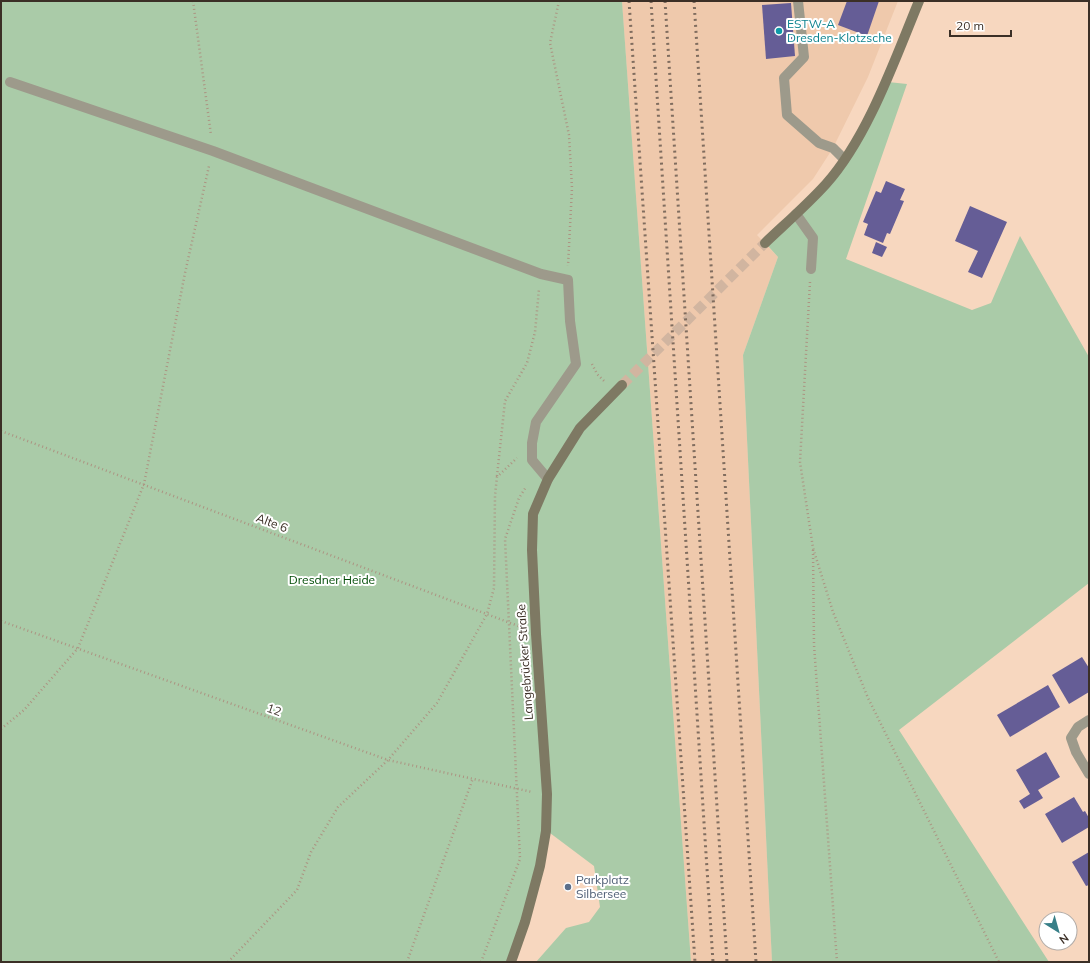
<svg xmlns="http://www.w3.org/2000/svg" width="1090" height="963" viewBox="0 0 1090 963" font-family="Mulish,sans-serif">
	<rect width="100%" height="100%" fill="#f7d7bf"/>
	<path fill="#efc9ac" d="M622,1H898L868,77L833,148L813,179L757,235L778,257L743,355L772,962H691Z"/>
	<g fill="#aacba8">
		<path d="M1,1H622L691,962H536L566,928L589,922L600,907L594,866L550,833L514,962H1Z"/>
		<path d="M888,82L907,84L846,259L972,310L991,303L1020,236L1089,357V583L899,730L1049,962H772L743,355L778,257L768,246L830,186Z"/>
	</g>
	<g fill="#655d96">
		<path d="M847,1H879L867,36L838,25Z"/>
		<path d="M791,3L795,56L766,59L762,5Z"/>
		<path d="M886,181L905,189L900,200L904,201L890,234L887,233L883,243L864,235L868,224L863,222L876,191L881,193Z"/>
		<path d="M970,206L1007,222L982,278L968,272L978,251L955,241Z"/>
		<path d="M876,242L887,247L882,257L872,253Z"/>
		<path d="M1082,657L1089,668V692L1069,704L1052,675Z"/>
		<path d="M1048,685L1060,707L1010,737L997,715Z"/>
		<path d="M1046,752L1060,777L1038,790L1043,798L1024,809L1019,801L1030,794L1016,770Z"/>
		<path d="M1074,797L1083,812L1085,811L1089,818V827L1062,843L1045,814Z"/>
		<path d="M1089,852V885L1086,886L1072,862Z"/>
	</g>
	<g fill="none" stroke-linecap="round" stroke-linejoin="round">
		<path stroke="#d1b5a0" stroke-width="10" stroke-dasharray="10 5" stroke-linecap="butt" d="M622,385L765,243"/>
		<g stroke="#ac9482" stroke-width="2.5" stroke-dasharray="1 3" stroke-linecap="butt">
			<path d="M193,1L211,135"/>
			<path d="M559,1L550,43L569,135L572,188L568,266"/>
			<path d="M810,282L800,462L813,548L833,612L868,698L999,962"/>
			<path d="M592,364L597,374L604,381"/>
			<path d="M1,431L521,627"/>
			<path d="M497,476L505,401L527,363L535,332L539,289"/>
			<path d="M813,550L814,645L837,962"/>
			<path d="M1,621L388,760L532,792"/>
			<path d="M1,729L24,710L78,648L144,484L185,273L209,166"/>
			<path d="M228,962L297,890L311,852L338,807L388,760L437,703L487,614L494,588L495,495L497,477L517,458"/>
			<path d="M407,962L473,778"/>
			<path d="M481,962L520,859L505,539L519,498L526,487"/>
		</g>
		<g stroke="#9d9a8b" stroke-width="10">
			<path d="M798,1L804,57L784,78L787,115L819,143L833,148L844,159"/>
			<path d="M10,82L213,151L541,274L568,280L570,321L576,364L536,422L532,443V460L548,479"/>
			<path d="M796,214L813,238L811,269"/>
		</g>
		<path stroke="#9d9a8b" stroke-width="10" d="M1089,720L1078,727L1071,738L1076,752L1089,774"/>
		<g stroke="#7e7963" stroke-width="10">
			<path d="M765,243C785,224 807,205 826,184C868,137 895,59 919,1"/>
			<path d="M511,962L525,922L540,866L546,831L547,794L536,634L532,550L533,514L548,479L580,428L622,385"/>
		</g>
		<g stroke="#806d5f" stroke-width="3" stroke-dasharray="2 4" stroke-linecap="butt">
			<path d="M629,1L695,962"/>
			<path d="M651,1L713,962"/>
			<path d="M665,1L727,962"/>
			<path d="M694,1L756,962"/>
		</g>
	</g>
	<circle fill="#0f9aa8" stroke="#fff" stroke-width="1.5" cx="779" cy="31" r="4"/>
	<circle fill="#5c6f8a" stroke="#fff" stroke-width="1.5" cx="568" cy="887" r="4"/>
	<g text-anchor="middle" stroke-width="4" stroke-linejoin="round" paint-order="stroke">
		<g font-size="12" fill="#0d838f" stroke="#fff" text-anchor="start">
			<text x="787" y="28">ESTW-A<tspan x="787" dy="14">Dresden-Klotzsche</tspan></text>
		</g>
		<g font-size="12" fill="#3b2f26" stroke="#fff">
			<text transform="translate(272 523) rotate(21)" y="4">Alte 6</text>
			<text transform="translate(525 662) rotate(-94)" y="4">Langebrücker Straße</text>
			<text transform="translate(274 710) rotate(20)" y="4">12</text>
		</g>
		<g font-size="12" fill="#004c06" stroke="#fff">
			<text x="332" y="584">Dresdner Heide</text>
		</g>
		<g font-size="12" fill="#4e5e75" stroke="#fff" text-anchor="start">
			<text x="576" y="884">Parkplatz<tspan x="576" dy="14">Silbersee</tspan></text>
		</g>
	</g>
	<rect width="1090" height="963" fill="none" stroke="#3b2f26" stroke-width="4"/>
	<g transform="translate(1058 931) rotate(143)"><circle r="19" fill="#ffffff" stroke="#b1aca8"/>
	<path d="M0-3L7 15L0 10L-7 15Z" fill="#387f88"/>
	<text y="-6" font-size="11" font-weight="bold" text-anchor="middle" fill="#3b2f26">N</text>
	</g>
	<path d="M950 30v6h61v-6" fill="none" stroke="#3b2f26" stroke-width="2"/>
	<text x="956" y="30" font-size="12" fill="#3b2f26" stroke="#ffffff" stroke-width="3" paint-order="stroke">20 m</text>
</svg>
